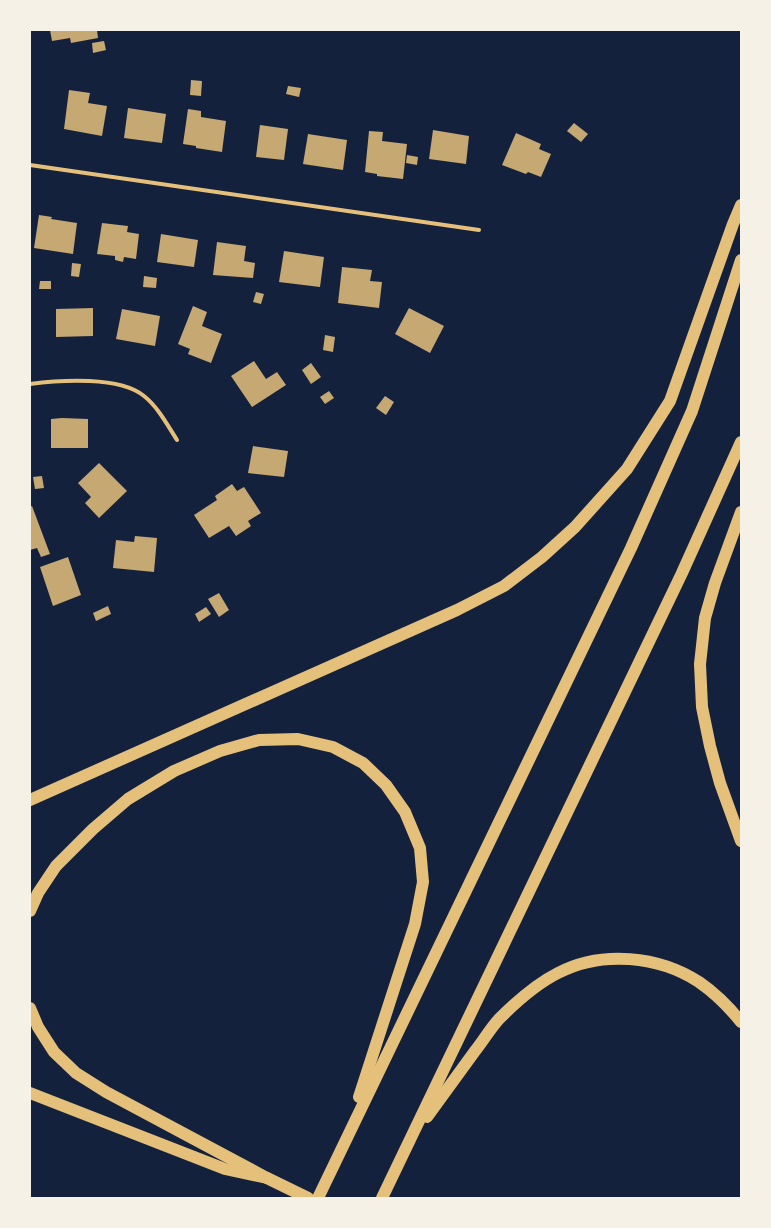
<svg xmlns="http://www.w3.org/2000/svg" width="771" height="1228" viewBox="0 0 771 1228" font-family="Helvetica,sans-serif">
	<rect width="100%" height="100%" fill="#14213d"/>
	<g fill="#c6a872">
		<path d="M50,30H97L98,38L71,43L70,38L52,41Z"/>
		<path d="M104,41L106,50L93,53L92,43Z"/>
		<path d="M191,80L202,81L201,96L190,95Z"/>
		<path d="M288,86L301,88L299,97L286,94Z"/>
		<path d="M69,90L90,93L88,103L107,106L102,136L64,129Z"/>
		<path d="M128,108L166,114L162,143L124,138Z"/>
		<path d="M188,109L201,111V117L226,121L222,152L196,148V146L183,144Z"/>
		<path d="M574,123L588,134L581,142L567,131Z"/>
		<path d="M260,125L288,129L284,160L256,157Z"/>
		<path d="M433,130L469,136L466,164L429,159Z"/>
		<path d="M369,131L383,132L382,141L407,144L403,179L377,176V174L365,172Z"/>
		<path d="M516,133L541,144L539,149L551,154L541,177L528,172L526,174L502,165Z"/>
		<path d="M308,134L347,140L343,170L303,164Z"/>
		<path d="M407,155L418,157L417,165L406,163Z"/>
		<path d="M39,215L52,217L51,219L77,223L73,254L34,248Z"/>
		<path d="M102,223L128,226L127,232L139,234L136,259L124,257L123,262L115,260V256L97,254Z"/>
		<path d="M161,234L198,240L194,267L157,262Z"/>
		<path d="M217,242L246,246L244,261L255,263L253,278L213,275Z"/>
		<path d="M284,251L324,257L320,287L279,282Z"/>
		<path d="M72,263L81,264L79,277L71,276Z"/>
		<path d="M342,267L372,270L370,281L382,282L379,308L338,303Z"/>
		<path d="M144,276L157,278L156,288L143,287Z"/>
		<path d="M40,281H51V289H39Z"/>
		<path d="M256,292L264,294L261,304L253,302Z"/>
		<path d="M193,306L207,312L202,326L222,334L211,363L188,354L190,349L178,344Z"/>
		<path d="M93,308V336L56,337V309Z"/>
		<path d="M409,308L444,326L430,353L395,334Z"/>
		<path d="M122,309L160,316L155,346L116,339Z"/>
		<path d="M325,335L335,337L333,352L323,350Z"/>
		<path d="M254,361L266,379L277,372L286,385L252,407L231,376Z"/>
		<path d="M311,363L321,377L311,384L302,370Z"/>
		<path d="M329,391L334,398L325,404L320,397Z"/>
		<path d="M385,396L394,402L386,415L376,408Z"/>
		<path d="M62,418L88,419V448H51V419Z"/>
		<path d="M253,446L288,451L284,477L248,473Z"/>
		<path d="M99,463L127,491L99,518L85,503L91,497L78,483Z"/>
		<path d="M42,476L44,488L35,489L33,477Z"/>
		<path d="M232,484L237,491L244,487L261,513L248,521L251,526L236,536L229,526L209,538L194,515L217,500L215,496Z"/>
		<path d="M32,506L50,554L41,557L37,548L30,550V507Z"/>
		<path d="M135,536L157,538L154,572L113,568L116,540L134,542Z"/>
		<path d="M68,557L81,595L53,606L40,567Z"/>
		<path d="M219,593L229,610L219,617L208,599Z"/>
		<path d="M108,606L111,614L96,621L93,613Z"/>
		<path d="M206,607L211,614L199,622L195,614Z"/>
	</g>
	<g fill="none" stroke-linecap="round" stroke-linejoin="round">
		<g stroke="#e5c07b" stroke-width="4">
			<path d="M30,165L479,230"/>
			<path d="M30,384C60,380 120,376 144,396C158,407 168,426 177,440"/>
		</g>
		<g stroke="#e5c07b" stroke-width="12">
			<path d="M741,512L715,583L705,618L700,664L702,707L710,746L720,783L741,841"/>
			<path d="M30,800L457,610L504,586L542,557L575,527L627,469L670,401L733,224L741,205"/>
			<path d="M30,911L38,893L56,866L93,829L128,799L174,771L220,751L259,740L298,739L333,747L363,763L386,785L405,812L420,848L423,882L415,924L359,1097"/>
			<path d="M30,1008L38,1027L54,1052L76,1073L106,1092L267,1178"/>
			<path d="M30,1093L225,1169L267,1178L308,1198"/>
			<path d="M427,1117C443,1095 459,1073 475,1051C483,1041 490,1029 499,1019C516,1002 536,984 558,973C602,950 659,956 699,982C715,993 729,1007 741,1022"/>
			<path d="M318,1198L631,548L692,411L741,260"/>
			<path d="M382,1198L682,573L741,442"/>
		</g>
	</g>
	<rect width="771" height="1228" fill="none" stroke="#f6f1e7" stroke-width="62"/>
</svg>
